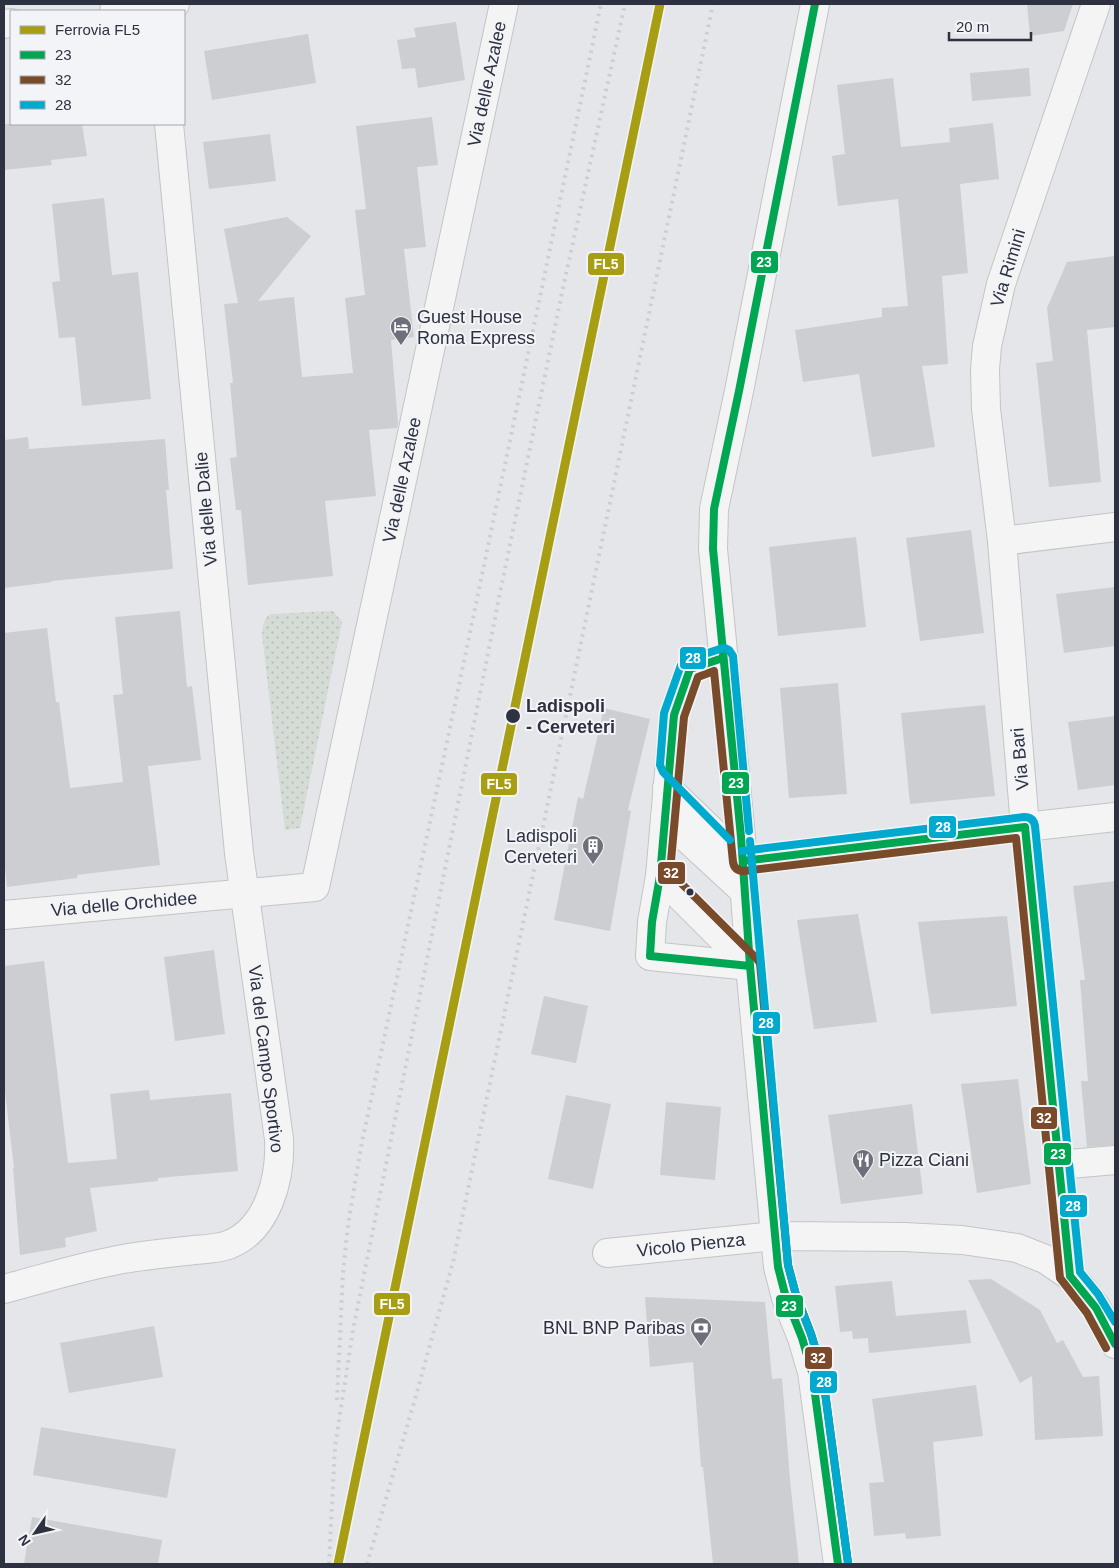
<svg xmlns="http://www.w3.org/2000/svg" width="1119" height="1568" viewBox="0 0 1119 1568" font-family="Helvetica,sans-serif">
	<defs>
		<pattern id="grass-dots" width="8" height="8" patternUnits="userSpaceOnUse" patternTransform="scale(1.25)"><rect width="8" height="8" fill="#d4dcd5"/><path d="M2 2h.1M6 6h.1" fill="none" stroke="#b6bdb8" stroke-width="1.8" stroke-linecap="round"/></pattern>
	</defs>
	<rect width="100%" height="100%" fill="#e4e6e9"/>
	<path fill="url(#grass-dots)" d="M333,611L342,622L300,828L285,830L262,635C263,626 263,620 270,614Z"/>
	<g fill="#cdced1">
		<path d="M1027,4H1073L1064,31L1030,36Z"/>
		<path d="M456,22L465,80L418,88L415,68L402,69L397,40L416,37L414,28Z"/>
		<path d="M308,34L316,83L212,100L204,51Z"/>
		<path d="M1029,68L1031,96L972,101L970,73Z"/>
		<path d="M893,78L901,147L950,142L949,128L993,123L999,179L960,184L968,273L942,276L948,364L922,366L935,447L872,457L859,374L803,382L795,330L882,317V308L908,306L898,199L838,206L832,156L845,154L837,85Z"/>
		<path d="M432,117L438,165L417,167L426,247L404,249L414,337L391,340L398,423L397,428L369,430L376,496L325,501L333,576L248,585L241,510H236L230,458L237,457L230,383H233L224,304L238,303L224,229L287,217L311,236L258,301L294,297L302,377L353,373L345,298L365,295L355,210L366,209L356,126Z"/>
		<path d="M4,124H82L87,156L51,160L52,165L4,170Z"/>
		<path d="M270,134L276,181L209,189L203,142Z"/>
		<path d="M104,198L112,275L138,272L151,399L82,406L75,337L59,338L52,282L60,281L52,204Z"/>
		<path d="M1115,256V327L1087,330L1101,482L1049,487L1036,363L1053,361L1047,308L1067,262Z"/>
		<path d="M28,437L29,449L165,439L169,490H166L173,569L52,581V582L4,588V440Z"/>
		<path d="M971,530L984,633L920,641L906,538Z"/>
		<path d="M856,537L866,627L778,636L769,547Z"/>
		<path d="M1115,587V646L1064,653L1056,594Z"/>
		<path d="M180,611L187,687L192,686L201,760L148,766L160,865L77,875V878L7,887L4,858V633L47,628L56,702H59L70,788L123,782L113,695L123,694L115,617Z"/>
		<path d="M838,683L847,794L789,798L780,688Z"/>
		<path d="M985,705L995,796L910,804L901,713Z"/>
		<path d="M604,708L650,719L628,810L631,811L610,931L554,920L578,797L583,799Z"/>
		<path d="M1115,716V785L1078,790L1068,722Z"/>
		<path d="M1115,881V1145L1087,1147L1081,1081H1088L1080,980H1085L1073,886Z"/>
		<path d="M858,914L877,1022L814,1029L797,920Z"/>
		<path d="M1007,916L1017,1006L931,1014L918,922Z"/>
		<path d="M214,950L225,1034L175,1041L164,957Z"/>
		<path d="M44,961L68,1163L117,1159L110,1094L149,1090L150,1100L231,1093L238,1171L158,1178V1181L90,1188L97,1231L65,1238L66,1247L20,1255L13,1168H14L4,1083V966Z"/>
		<path d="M544,996L588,1006L576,1063L531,1054Z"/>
		<path d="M1018,1079L1031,1184L977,1193L961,1084Z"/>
		<path d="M566,1095L611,1104L593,1189L548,1179Z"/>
		<path d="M666,1102L721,1107L715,1180L660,1175Z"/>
		<path d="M912,1104L923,1194L841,1204L828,1115Z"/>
		<path d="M991,1279L1040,1310L1057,1343L1063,1340L1083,1377L1099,1376L1103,1436L1035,1440L1032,1376L1020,1383L968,1280Z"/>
		<path d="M892,1281L896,1316L966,1310L971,1343L869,1353L868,1338L853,1339L852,1331L840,1332L835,1286Z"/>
		<path d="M645,1297L765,1302L772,1379L782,1378L790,1480L799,1564H713L703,1467H701L693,1362L650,1367Z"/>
		<path d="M154,1326L163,1377L69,1393L60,1343Z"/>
		<path d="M976,1385L983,1436L933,1442L941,1536L906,1539L905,1533L874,1536L869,1483L884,1482L872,1399Z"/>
		<path d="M41,1427L176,1449L167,1498L33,1475Z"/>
		<path d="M32,1517L162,1540L158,1564H24Z"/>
	</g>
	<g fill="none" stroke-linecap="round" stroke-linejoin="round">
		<g stroke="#c3c4c7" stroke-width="30">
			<g id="minor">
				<path d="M815,4L739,391L714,509L713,549L741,837L750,966L778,1267L786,1298L802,1338L812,1372L838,1564"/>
				<path d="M114,11L175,4"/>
				<path d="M4,24L11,23"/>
				<path d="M1002,541L1115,527"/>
				<path d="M723,658L690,669L674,715L660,876L652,922L650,956L750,966"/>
				<path d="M667,788L743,861"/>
				<path d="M665,818L744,891"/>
				<path d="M743,861L1025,827L1115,817"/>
				<path d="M660,876L750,966"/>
				<path d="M4,915L315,887L504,4"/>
				<path d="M1058,1165L1115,1160"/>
				<path d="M607,1253L775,1236L904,1237L962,1240L1017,1248L1045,1259L1070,1276L1079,1285L1096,1307L1115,1344"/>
				<path d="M1070,1276L1025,827L1002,541L986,409L985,369L987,346L1001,284L1096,4"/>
				<path d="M4,1289C42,1279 80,1267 118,1260C143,1255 169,1253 194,1250C204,1249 217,1249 228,1245C268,1230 281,1178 279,1139L239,853L169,124"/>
			</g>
		</g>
		<use href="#minor" stroke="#f4f4f5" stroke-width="28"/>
		<g stroke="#cdced0" stroke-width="4" stroke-dasharray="2.5 5" stroke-linecap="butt">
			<path d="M337,1400L343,1272L348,1225L361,1147L458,690L601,4"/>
			<path d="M329,1564L335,1447L353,1330L500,593L563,288L625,4"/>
			<path d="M367,1564L415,1399L453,1262L713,4"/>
		</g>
		<g stroke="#f3f4f7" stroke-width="11">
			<g id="bus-1">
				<path d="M815,4L739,391L714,509L713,549L741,837L750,966L778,1267L786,1298L802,1338L812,1372L838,1564"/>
				<path d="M723,658L690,669L674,715L660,876L652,922L650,956L750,966"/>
				<path d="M743,861L1025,827L1070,1276L1096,1308L1115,1344"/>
			</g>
		</g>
		<g stroke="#f3f4f7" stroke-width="11">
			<path id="bus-2" d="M848,1563L822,1370L811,1334L796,1295L788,1265L760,963L757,959L670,872L684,717L698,677L714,671L733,862C734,868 738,871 744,871L1016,838L1060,1278L1087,1313L1106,1348"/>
		</g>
		<g stroke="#f3f4f7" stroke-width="11">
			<g id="bus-3">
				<path d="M730,840L663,772L660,765L664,713L681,665L686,660L720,649L725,648L729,650L733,656L749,831"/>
				<path d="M750,841L788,1265L796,1295L811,1334L822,1370L848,1563"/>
				<path d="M742,851L1024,817C1030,817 1034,820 1035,826L1080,1272L1098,1294L1115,1322"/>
			</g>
		</g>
		<use href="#bus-1" stroke="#00a651" stroke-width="8"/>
		<use href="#bus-2" stroke="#7a4b2a" stroke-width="8"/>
		<use href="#bus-3" stroke="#00a9ce" stroke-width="8"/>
		<g stroke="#f3f4f7" stroke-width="12">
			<path id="rail-1" d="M338,1564L660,4"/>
		</g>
		<use href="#rail-1" stroke="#a89e13" stroke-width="9"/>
	</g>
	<defs>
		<g id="hotel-pin" transform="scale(1.125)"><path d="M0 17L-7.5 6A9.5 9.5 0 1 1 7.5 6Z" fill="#6d707b" stroke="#f3f4f7"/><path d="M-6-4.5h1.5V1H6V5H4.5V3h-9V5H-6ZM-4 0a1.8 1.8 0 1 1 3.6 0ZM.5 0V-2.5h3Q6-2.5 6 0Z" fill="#fff"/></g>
		<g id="building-pin" transform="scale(1.125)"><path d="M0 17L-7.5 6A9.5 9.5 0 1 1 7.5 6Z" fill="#6d707b" stroke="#f3f4f7"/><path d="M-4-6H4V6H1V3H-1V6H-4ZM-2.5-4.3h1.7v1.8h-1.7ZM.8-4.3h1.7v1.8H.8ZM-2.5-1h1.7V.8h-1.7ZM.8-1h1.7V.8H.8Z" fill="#fff"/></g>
		<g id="restaurant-pin" transform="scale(1.125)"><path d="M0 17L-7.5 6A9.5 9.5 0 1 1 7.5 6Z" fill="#6d707b" stroke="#f3f4f7"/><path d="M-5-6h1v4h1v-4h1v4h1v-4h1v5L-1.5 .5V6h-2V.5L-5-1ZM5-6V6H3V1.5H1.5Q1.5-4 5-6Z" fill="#fff"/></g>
		<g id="bank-pin" transform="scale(1.125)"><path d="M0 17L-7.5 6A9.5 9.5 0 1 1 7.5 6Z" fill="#6d707b" stroke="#f3f4f7"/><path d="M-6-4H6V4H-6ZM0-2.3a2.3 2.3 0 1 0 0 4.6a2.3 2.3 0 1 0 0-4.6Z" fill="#fff"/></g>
	</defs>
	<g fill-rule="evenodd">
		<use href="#hotel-pin" x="401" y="327"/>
		<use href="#building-pin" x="593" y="846"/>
		<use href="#restaurant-pin" x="863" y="1160"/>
		<use href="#bank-pin" x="701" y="1328"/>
	</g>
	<g fill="#2d3140" stroke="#f3f4f7" stroke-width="2">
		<circle cx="513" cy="716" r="8"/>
		<circle cx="690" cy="892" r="4.5"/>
	</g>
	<g text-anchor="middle" stroke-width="4" stroke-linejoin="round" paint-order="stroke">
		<g font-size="18" fill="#2d3140" stroke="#f3f4f7">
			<text transform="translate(487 84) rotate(-78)" y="6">Via delle Azalee</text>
			<text transform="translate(1008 268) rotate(-73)" y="6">Via Rimini</text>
			<text transform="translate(402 480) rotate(-78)" y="6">Via delle Azalee</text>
			<text transform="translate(206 509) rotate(-95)" y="6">Via delle Dalie</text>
			<text transform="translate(1020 759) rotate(-95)" y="6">Via Bari</text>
			<text transform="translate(124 904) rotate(-5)" y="6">Via delle Orchidee</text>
			<text transform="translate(266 1059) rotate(83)" y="6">Via del Campo Sportivo</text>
			<text transform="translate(691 1245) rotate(-6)" y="6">Vicolo Pienza</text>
		</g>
		<g font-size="18" fill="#2d3140" stroke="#f3f4f7" text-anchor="start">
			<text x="417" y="323">Guest House<tspan x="417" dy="21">Roma Express</tspan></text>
			<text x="577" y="842" text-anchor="end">Ladispoli<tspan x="577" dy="21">Cerveteri</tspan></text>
			<text x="879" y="1166">Pizza Ciani</text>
			<text x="685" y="1334" text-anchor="end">BNL BNP Paribas</text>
		</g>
		<g font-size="18" font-weight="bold" fill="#2d3140" stroke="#f3f4f7" text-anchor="start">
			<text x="526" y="712">Ladispoli<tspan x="526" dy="21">- Cerveteri</tspan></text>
		</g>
	</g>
	<g stroke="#f3f4f7" stroke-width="2">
		<rect x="750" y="250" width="29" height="24" rx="5" fill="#00a651"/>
		<rect x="587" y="252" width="38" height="24" rx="5" fill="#a89e13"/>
		<rect x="679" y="646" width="28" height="24" rx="5" fill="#00a9ce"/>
		<rect x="721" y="771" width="29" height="24" rx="5" fill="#00a651"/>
		<rect x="480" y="772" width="38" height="24" rx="5" fill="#a89e13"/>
		<rect x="928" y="815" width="29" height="24" rx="5" fill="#00a9ce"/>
		<rect x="657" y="861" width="29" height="24" rx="5" fill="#7a4b2a"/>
		<rect x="752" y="1011" width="29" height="24" rx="5" fill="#00a9ce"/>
		<rect x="1030" y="1106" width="28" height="24" rx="5" fill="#7a4b2a"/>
		<rect x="1043" y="1142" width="29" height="24" rx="5" fill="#00a651"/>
		<rect x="1059" y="1194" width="29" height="24" rx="5" fill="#00a9ce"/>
		<rect x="373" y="1292" width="38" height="24" rx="5" fill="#a89e13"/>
		<rect x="775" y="1294" width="29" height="24" rx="5" fill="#00a651"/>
		<rect x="804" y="1346" width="29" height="24" rx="5" fill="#7a4b2a"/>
		<rect x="809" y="1370" width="29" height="24" rx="5" fill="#00a9ce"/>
	</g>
	<g font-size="14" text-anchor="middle" font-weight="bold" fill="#fff">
		<text x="764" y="267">23</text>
		<text x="606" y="269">FL5</text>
		<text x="693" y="663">28</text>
		<text x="736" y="788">23</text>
		<text x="499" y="789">FL5</text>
		<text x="943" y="832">28</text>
		<text x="671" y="878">32</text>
		<text x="766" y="1028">28</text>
		<text x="1044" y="1123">32</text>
		<text x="1058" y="1159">23</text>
		<text x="1073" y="1211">28</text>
		<text x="392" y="1309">FL5</text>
		<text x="789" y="1311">23</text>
		<text x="818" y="1363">32</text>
		<text x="824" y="1387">28</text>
	</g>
	<rect width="1119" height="1568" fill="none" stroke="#2d3140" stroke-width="10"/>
	<rect x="10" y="10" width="175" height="115" fill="#f3f4f7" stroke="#a4a6ae"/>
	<rect x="20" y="26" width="25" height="8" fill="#a89e13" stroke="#a4a6ae"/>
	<text x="55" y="35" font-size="15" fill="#2d3140">Ferrovia FL5</text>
	<rect x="20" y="51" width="25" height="8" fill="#00a651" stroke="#a4a6ae"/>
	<text x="55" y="60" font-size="15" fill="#2d3140">23</text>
	<rect x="20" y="76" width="25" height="8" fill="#7a4b2a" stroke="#a4a6ae"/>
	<text x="55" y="85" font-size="15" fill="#2d3140">32</text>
	<rect x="20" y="101" width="25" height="8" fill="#00a9ce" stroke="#a4a6ae"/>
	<text x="55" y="110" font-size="15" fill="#2d3140">28</text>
	<g transform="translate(35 1533) rotate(236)" stroke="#f3f4f7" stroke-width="4" paint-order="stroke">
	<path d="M0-4L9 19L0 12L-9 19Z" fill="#2d3140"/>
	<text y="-8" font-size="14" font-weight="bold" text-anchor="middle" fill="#2d3140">N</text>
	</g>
	<path d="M949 32v8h82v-8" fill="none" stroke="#2d3140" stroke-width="2.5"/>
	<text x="956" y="32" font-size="15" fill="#2d3140" stroke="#f3f4f7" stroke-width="4" paint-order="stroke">20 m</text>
</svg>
